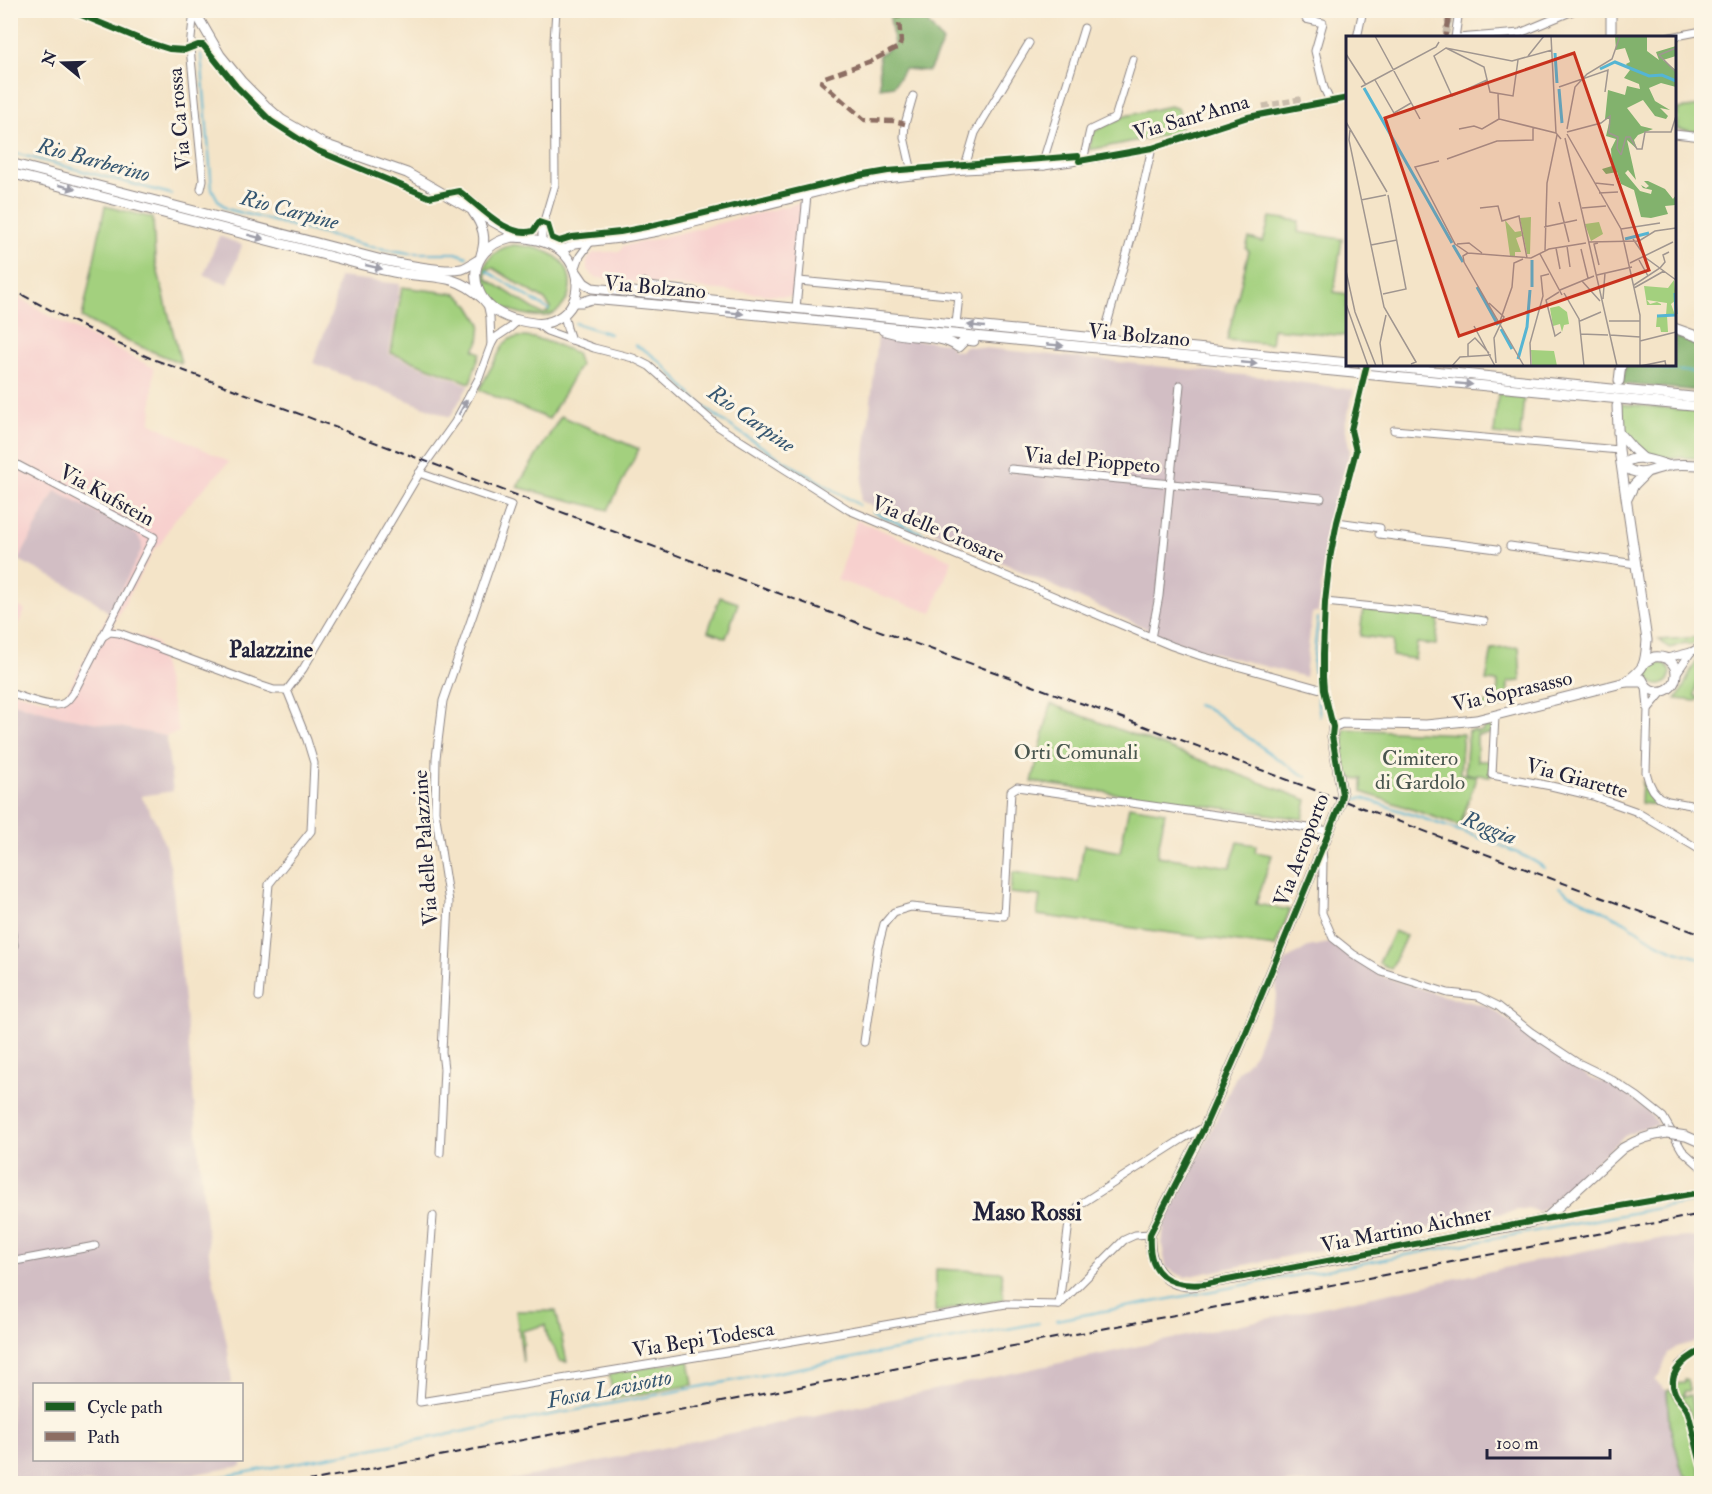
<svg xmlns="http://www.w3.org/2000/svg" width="1712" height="1494" viewBox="0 0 1712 1494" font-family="'IM FELL Double Pica',serif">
	<rect width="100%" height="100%" fill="#fcf5e5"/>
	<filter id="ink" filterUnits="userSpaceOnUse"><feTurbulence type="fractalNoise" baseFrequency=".0167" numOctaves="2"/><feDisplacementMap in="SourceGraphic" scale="12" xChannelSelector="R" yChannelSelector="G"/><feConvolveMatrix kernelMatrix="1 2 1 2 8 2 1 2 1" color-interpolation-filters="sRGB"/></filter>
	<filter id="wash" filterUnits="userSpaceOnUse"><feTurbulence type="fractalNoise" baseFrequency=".008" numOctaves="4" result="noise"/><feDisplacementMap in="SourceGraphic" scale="24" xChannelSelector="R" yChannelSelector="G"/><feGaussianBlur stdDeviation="1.35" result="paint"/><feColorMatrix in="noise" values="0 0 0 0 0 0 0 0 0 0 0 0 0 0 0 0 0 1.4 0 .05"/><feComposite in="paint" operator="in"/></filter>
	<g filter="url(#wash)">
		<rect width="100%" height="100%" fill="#f4e4c8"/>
		<g fill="#f7d0ce">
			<path d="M803,202L794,297L633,282L631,283L618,282V279L598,278L592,275L587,268V261L590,256L594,253L621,251L623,246L656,239Z"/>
			<path d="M11,293L57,320L154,368L151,423L229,462L173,521L161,543L155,548L113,624L115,628L120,630L157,643L179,732L166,736L61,716L11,702L10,690L53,702L61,700L67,693L141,551L142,545L55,491L19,560L11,556Z"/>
			<path d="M857,520L952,560L932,613L837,580Z"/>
			<path d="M11,602L25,610L11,639Z"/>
		</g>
		<g fill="#d2bec4">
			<path d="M219,236L242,245L228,284L204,275Z"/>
			<path d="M339,277L400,284L389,354L469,385L450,417L313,363L333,309Z"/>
			<path d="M878,337L949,343L953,350L961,351L965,346L1262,377L1354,390L1345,425L1350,452L1330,518L1318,613H1312L1305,677L1178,643L927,528L860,501Z"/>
			<path d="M55,491L131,531L138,536L142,544L141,551L109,613L96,602L73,588L19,560Z"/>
			<path d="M10,702L61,716L166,736L173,791L141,796L156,822L165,846L171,869L210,1263L227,1344L232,1384H34V1460L242,1459V1466L141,1483H11Z"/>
			<path d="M1329,943L1382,976L1440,995L1488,1006L1592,1079L1612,1084L1630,1096L1646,1109L1659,1125L1643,1128L1623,1137L1547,1206L1538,1212L1528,1208L1185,1277L1175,1273L1166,1267L1162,1245L1164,1224L1206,1141L1238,1072L1254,1055L1277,997L1276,981L1281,969L1288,959L1308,947Z"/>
			<path d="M1701,1236V1340L1677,1347L1668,1353L1662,1370L1655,1381L1667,1391L1696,1483L493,1484L1626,1242Z"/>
		</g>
		<g fill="#a3d07e" stroke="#62795c" stroke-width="1.5" fill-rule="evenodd">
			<path d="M1170,106L1179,109L1181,132L1089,150L1093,132L1125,116Z"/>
			<path d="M1701,106V132L1677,129L1678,109Z"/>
			<path d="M105,206L153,218L155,260L181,363L129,342L82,318Z"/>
			<path d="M1270,217L1299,221L1298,232L1342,239L1334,292L1347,294V336L1273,329L1271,344L1227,340L1249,251L1246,249L1249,238L1263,242Z"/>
			<path d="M514,245C529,246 550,250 561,261C578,279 570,312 545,316C534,317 522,314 513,311C501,307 489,300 485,288C477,267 493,248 514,245ZM493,268L545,300L550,307L548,312L542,314L487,279L486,274L488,269Z"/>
			<path d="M402,287L457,294L470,306L481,324L479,341L474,350L480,353L470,383L391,353Z"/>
			<path d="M519,337C539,336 558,346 576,353L580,365L549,419L479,390L504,344L510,339Z"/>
			<path d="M1498,394L1524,397L1520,437L1494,434Z"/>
			<path d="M1621,404L1701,411V458L1645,457L1622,431Z"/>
			<path d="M561,416L639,449L608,510L517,487Z"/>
			<path d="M720,597L738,603L726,638L708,631Z"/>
			<path d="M1363,609L1439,617L1436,645L1417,643L1415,659L1392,656L1393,640L1360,636Z"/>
			<path d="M1701,637V639L1690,645L1685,643L1671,648L1663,644L1659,640Z"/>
			<path d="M1519,647L1521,681L1508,682L1507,706L1482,711L1483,703L1497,704L1498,682L1486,681L1492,649Z"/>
			<path d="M1700,656L1695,696L1701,698L1696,701L1676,699C1684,690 1685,682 1690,672C1693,666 1696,665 1696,659Z"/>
			<circle cx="1659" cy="674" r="11"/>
			<path d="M1051,704L1307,800L1303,819L1032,782Z"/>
			<path d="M1491,727V734L1477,735V761H1491L1490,776L1477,775L1460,826L1362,792V779L1343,777L1344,729L1463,734L1460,774L1477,776L1465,773L1468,731L1475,730L1476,732L1483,731V728Z"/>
			<path d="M1642,782L1651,796L1664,806L1641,803Z"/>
			<path d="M1129,806L1165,812L1157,856L1230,867L1238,842L1256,845L1255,852L1272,855L1256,904L1290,910L1275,947L1037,915L1040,896L1010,893L1013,872L1078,882L1084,845L1120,852Z"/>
			<path d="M1394,931L1406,936L1391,969L1379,963Z"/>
			<path d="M936,1269L1002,1272L1003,1300L935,1312Z"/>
			<path d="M516,1311H556L567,1362L559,1361L554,1347L548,1340L545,1325L522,1331L524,1344L522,1345L523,1362Z"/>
			<path d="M689,1360L693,1385L613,1399L609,1374Z"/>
			<path d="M1685,1380H1688L1690,1391H1685L1683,1396L1691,1395L1697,1429H1694L1689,1410L1686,1404L1677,1394L1675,1384L1685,1383Z"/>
			<path d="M1670,1390L1686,1411L1701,1474V1483H1694L1683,1473L1681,1467L1669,1423L1667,1391Z"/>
		</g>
		<g fill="#82b26d" stroke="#526a54" stroke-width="1.5">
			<path d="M889,11H921L920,13L943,42L929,71L904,69L894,86L880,88L879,55L894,45Z"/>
			<path d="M1675,337L1701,346V391L1623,384L1625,365L1674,364Z"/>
		</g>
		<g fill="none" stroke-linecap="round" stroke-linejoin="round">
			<g stroke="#55b5d3" stroke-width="2">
				<path d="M1449,38L1455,10"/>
				<path d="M201,54L212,189L218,200L227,209L372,247L410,253H456L467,257"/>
				<path d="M10,152L171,194"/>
				<path d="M487,271L549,310"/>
				<path d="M575,323L610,334"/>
				<path d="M635,345C666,359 681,389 707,409C755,445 807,474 859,505"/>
				<path d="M1640,364C1661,371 1681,369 1702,374"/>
				<path d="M873,512L924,534"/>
				<path d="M1315,678L1313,665L1318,618"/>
				<path d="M1317,697L1320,716"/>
				<path d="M1197,705L1211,710L1275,757L1306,777"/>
				<path d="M1355,799L1363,798L1498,844C1514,853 1532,857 1544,868"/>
				<path d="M1559,887L1568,893L1625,922L1654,941L1673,950L1702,959"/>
				<path d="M1056,1320L1702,1200"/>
				<path d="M184,1484L1039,1323"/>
			</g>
		</g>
	</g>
	<g filter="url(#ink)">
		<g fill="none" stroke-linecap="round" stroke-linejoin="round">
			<g stroke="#cabdac" stroke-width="7" stroke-dasharray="7 3.5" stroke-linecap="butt">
				<path d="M1445,10L1450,11L1445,38"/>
				<path d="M1263,107L1304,99"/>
			</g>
			<g stroke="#8b8382" stroke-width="9">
				<g id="street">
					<path d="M194,10L190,48L203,180L201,189"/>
					<path d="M1308,10L1306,19L1323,23L1315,51L1324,88L1330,101"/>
					<path d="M1357,38L1363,10"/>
					<path d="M1455,38L1459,10"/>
					<path d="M1458,38L1520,33L1575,10"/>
					<path d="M1666,38L1702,31"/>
					<path d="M913,96L905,124L904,137L913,176"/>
					<path d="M1674,134L1702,137"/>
					<path d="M1083,161L1090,130L1115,118L1133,59"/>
					<path d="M1044,166V158L1084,28"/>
					<path d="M964,170L975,133L1029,43"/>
					<path d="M542,242V228L555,184L554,41L556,10"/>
					<path d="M556,248H567L575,244L620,239L658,232L860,182L964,170L1044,166L1098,158L1152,148L1248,117L1348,98"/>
					<path d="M575,270L580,256L591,241"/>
					<path d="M799,281L959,296L956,324"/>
					<path d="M487,303L490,317L491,345"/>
					<path d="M796,308L807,195"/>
					<path d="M564,314L567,328L571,340"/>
					<path d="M536,323L547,331L594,348L633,358L649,366L679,393L719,427L849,510L1172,646L1201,656L1324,690"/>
					<path d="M1107,324L1131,239L1152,148"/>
					<path d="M1394,430L1619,450"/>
					<path d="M10,461L154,537L74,692C71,695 68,701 64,703C53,710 23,697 10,693"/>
					<path d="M1011,469L1321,498"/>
					<path d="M419,473L511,505L443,701L436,758L435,811L449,902L442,1052L444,1069L440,1153"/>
					<path d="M1337,522L1380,528L1379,534L1497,549"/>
					<path d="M1510,546L1636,564"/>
					<path d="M1325,602L1433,613L1484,621"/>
					<path d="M102,637L110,632L119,633L262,686L274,690H287L303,669L423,467L455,422L479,378L491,345L495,338L510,328L519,320"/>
					<path d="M1151,638L1159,596L1180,385"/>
					<path d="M1667,658L1691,652L1702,646"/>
					<path d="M1676,674L1691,652"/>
					<path d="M1646,686L1648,709L1646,772L1649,782L1653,790L1659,797L1668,801L1702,807"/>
					<path d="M1648,709L1663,691"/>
					<path d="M1495,716L1492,775L1551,786L1593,796L1635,811L1702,851"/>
					<path d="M1333,727L1324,690L1323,677V654L1325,602L1330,558L1337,522L1356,451L1351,430L1363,381"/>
					<path d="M1322,850L1323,861L1322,913L1333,938L1353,954L1382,972L1448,993L1478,996L1498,1006L1531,1032L1576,1062L1609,1078L1638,1097L1663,1117L1682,1150L1702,1168"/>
					<path d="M10,922L14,945L10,960"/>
					<path d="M259,997L269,884L311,831L314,763L307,740L287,690"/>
					<path d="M864,1042L878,947L884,924L894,912L911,907L1004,916L1011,791L1017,787L1330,831"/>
					<path d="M433,1216L420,1402L775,1344L1006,1304L1059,1305L1124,1240L1135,1235L1150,1234"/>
					<path d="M1545,1219L1702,1192"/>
					<path d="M10,1262L95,1246"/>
					<path d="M1059,1305L1069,1222L1079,1205L1184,1138L1203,1128"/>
					<path d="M1679,1365L1690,1356L1702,1350"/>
				</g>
			</g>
			<g stroke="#8b8382" stroke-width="11">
				<g id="secondary">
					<path d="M194,10L220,55L242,82L265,105L282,120L324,144L407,173L520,237"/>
					<path d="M1611,38V10"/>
					<path d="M10,163L382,260C402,264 443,273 462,269C468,267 473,263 478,260"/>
					<path d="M10,173L344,260C362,265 381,270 399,273C434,279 454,272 482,298"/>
					<path d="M473,212C483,226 487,238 481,255"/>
					<path d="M512,237C528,237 548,241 561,251C587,273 581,316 545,323C535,325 523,321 513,319C498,314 485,306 479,291C468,264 486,243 512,237Z"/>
					<path d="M575,270L584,283L592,288L1348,363"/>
					<path d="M644,283L648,287L693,292L703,297"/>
					<path d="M573,302H582L592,299L657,305L1702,407"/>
					<path d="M1674,328L1702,338"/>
					<path d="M883,330C906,340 937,332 958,347L965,340L974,341"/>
					<path d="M1363,364L1702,398"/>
					<path d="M1619,381L1621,364"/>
					<path d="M1617,406L1619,450L1647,640C1645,664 1646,667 1626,682"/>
					<path d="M1618,432L1632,448L1644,459"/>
					<path d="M1622,465C1642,481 1651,468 1672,465C1682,464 1692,465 1702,465"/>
					<path d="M1622,465C1636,452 1654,461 1670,466"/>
					<path d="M1627,499L1634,485L1646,473"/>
					<path d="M1642,679C1645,685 1648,690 1656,691C1681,695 1685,654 1654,657L1645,662"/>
					<path d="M1643,682H1626L1476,720L1426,725L1342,723L1333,727L1332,736L1342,794L1340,805L1242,1042L1204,1128L1150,1234C1148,1261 1161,1286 1191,1286C1205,1285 1220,1281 1234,1279L1528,1223L1545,1219L1623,1148C1638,1139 1650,1135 1667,1133"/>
				</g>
			</g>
			<use href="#street" stroke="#fff" stroke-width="7"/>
			<use href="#secondary" stroke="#fff" stroke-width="9"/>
			<g stroke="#22223b" stroke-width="2" stroke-dasharray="9 4.5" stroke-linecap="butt">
				<path d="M10,288C56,314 102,337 150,358L858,623L1125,719L1702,935"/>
				<path d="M293,1484L1702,1214"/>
			</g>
			<g stroke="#8b8382" stroke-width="11" stroke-linecap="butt">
				<path id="secondary-bridge" d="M1667,1133L1686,1136L1702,1143"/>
			</g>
			<use href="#secondary-bridge" stroke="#fff" stroke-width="9"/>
			<g stroke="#8d6e63" stroke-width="4.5" stroke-dasharray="9 4.5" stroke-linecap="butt">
				<path d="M898,10L901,42L899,47L871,61L825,77L822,79L821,82L865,120L894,121L905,124"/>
				<path d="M1445,10L1450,11L1445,38"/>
			</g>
			<g stroke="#fcf5e5" stroke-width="10">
				<g id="cycleway">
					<path d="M69,10L147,42L169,49L185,50L198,45H203L236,86L271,121L316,150L429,197L459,191C479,205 506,238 533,231L539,222L548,225L552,238L559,241L572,237L620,232L646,227L859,176L888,171L1078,156"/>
					<path d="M1079,161L1152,148L1248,117L1348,98"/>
					<path d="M1367,364L1351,430L1356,451L1337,522L1330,558L1325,602L1323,654V677L1324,690L1333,727L1332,736L1342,794L1340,805L1242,1042L1204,1128L1150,1234C1147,1276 1169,1288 1207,1284L1545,1219L1702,1192"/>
					<path d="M1702,1350C1686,1358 1666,1372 1675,1393C1678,1400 1685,1404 1688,1412C1693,1430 1697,1449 1702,1467"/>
				</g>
			</g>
			<use href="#cycleway" stroke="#1b5e20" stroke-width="6"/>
		</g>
		<defs><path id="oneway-solid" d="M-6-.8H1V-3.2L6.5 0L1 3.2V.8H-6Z" transform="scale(1.5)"/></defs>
		<g fill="#9c9ca7">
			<use href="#oneway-solid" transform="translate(67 187) rotate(14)"/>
			<use href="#oneway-solid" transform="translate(256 237) rotate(15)"/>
			<use href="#oneway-solid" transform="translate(374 267) rotate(13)"/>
			<use href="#oneway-solid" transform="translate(735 313) rotate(6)"/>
			<use href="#oneway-solid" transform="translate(976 326) rotate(-174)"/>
			<use href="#oneway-solid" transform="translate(1055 345) rotate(5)"/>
			<use href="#oneway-solid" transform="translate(1249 363) rotate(5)"/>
			<use href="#oneway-solid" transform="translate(1464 384) rotate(5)"/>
			<use href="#oneway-solid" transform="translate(463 407) rotate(-61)"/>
		</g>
	</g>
	<g text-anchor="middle" stroke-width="6" stroke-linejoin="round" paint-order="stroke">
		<g font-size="21" fill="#22223b" stroke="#fcf5e5">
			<text transform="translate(1191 117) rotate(-16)" y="7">Via Sant'Anna</text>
			<text transform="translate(179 119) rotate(-95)" y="7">Via Ca rossa</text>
			<text transform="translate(655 287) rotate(5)" y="7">Via Bolzano</text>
			<text transform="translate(1139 335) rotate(5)" y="7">Via Bolzano</text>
			<text transform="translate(1092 460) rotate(5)" y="7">Via del Pioppeto</text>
			<text transform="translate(107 495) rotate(29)" y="7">Via Kufstein</text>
			<text transform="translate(938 529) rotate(23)" y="7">Via delle Crosare</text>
			<text transform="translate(1512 691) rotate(-13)" y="7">Via Soprasasso</text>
			<text transform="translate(1577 778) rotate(15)" y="7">Via Giarette</text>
			<text transform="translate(425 848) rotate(-94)" y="7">Via delle Palazzine</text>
			<text transform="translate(1301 850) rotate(-69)" y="7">Via Aeroporto</text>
			<text transform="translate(1406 1229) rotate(-11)" y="7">Via Martino Aichner</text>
			<text transform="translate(703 1339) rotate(-9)" y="7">Via Bepi Todesca</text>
		</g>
		<g font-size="21" fill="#49564f" stroke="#fcf5e5">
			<text x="1076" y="759">Orti Comunali</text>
			<text x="1420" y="765">Cimitero<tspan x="1420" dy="24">di Gardolo</tspan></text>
		</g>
		<g font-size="22" font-style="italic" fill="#345570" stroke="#fcf5e5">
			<text transform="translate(94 159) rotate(15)" y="8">Rio Barberino</text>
			<text transform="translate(290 209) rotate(15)" y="8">Rio Carpine</text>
			<text transform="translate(752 418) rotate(35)" y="8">Rio Carpine</text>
			<text transform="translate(1490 827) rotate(22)" y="8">Roggia</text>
			<text transform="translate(609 1388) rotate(-11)" y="8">Fossa Lavisotto</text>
		</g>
		<g font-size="22" font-weight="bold" fill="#22223b" stroke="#fcf5e5">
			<text x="271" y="657">Palazzine</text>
		</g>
		<g font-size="24" font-weight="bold" fill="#22223b" stroke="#fcf5e5">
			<text x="1027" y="1220">Maso Rossi</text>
		</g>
	</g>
	<g transform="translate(1346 36)">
		<rect width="330" height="330" fill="#f4e4c8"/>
		<path d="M185,181L184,218H181L174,182ZM159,184L169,196L175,195L176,200L170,202L175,216H169V220H164ZM253,186L257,198L245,205L239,188ZM328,244L330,264L325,268L329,279L321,280L322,296H315L314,291H310L311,280L320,279L321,267L301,264L304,268L311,266L315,268V269H301L298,250L322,252ZM213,270L221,276L223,288L218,289L216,296L214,288L207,290L204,272ZM185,314L208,315L211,330H186Z" fill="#a3d07e"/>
		<path d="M269,0H301V15L313,24L310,16L330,10V20L317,24L330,34V51L315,47L303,52L309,65L324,74L314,72L322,80L320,83L309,80L297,64L281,72L295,90L307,93L292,99L288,104L291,113L281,104L290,144L282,134L279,137L294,155L305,158L306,154L297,152L295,149L300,152L303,150L298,145H302L319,153L327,163L330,159V169L319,170L322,178L305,182L295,181L288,154L275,148L271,136L260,138L256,133L266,130L265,113L270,103L260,100L264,83H259L262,54L279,59L281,50L294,53L293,48L278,42L284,34L280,28L284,26L279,12L270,14Z" fill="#82b26d"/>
		<path fill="none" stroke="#55b5d3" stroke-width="3" d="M209,17L211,47M254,33L269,26L303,40L316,39L330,45M18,52L106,207M213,53L216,87M279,203L303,197M107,209L117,226M131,251L152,289M186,251V224M329,257L330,278M311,280L329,279M155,293L166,313M172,323L181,291L184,254"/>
		<path fill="none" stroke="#a09690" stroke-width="1.5" d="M29,0L74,83M205,0L210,97L215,103M100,12L138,31L144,56L167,60L172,24M330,12L313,19L330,36M0,18L20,49M182,20L198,0M29,44L48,77L65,67M141,44L106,60L88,20L100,12L166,25L206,14M15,51L90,11L93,6M213,51L262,34L259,56M152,58L153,83L210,97M0,86L41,156M113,93L128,90L136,93L153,83M221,93L229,51L241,38L266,23L274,0M4,94L3,104L38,271L70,326L65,328M221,96L255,87L264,80L263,97L272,101L271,112L275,119M221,98L275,193L294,279V330L319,325L320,330M219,102L271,330M275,119L280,101H284L291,113H296L299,96H325L330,80M101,123L151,105L187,104V91M93,125L69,131L109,208L122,217M249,147L268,149M253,157L272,156M15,164L40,159M213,166L223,206M134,172L152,170L156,185L173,180L181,222M236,172L260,170M198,191L231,184M275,193L314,187M287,203L300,222L330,244M243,206L293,205L309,195L330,192M252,207L248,208L253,229M111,208L123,207L136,217M25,209L51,204M221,210L224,231M210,212L214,233M235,213L242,242M199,215L201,147L211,99M122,217L117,220L118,226L178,330M122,217L185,222L203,213L240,207M194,218L216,259M293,224L302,240M284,227L327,206M0,235L9,276L30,330M251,239L286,231M236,245L254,265M288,249L314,232L319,226L317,219L323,216M288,252L318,235M214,254L248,240M213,256L200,264L209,300L215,296M218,257L233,283L238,330M37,258L60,253L42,159M257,263L259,237M143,267L158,281L148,302L150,327M0,268L22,330M234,285L255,276M263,285H294M153,288L166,251L168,227L177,223M128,290L149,330M234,298L262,299M264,299L294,301M294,305L330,296M122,321V308L129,302L143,317M37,330L34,307L40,279M106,330L114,321L145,319M185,330L184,307L197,260L195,240L203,238"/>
		<path fill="#c8321e" fill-opacity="0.15" stroke="#c8321e" stroke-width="3" d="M228,17L303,234L113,300L39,82Z"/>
		<rect width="330" height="330" fill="none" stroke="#22223b" stroke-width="3"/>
	</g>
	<rect width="1712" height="1494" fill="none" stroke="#fcf5e5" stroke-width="36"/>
	<rect x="33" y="1383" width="210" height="78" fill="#fcf5e5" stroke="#a5a1a1" stroke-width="1.5"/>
	<rect x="45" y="1402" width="30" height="9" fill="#1b5e20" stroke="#a5a1a1" stroke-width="1.5"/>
	<text x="87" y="1413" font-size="18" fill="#22223b">Cycle path</text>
	<rect x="45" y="1432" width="30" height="9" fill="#8d6e63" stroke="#a5a1a1" stroke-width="1.5"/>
	<text x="87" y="1443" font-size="18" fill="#22223b">Path</text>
	<g transform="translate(63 63) rotate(289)" stroke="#fcf5e5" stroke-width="4.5" paint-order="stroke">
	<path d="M0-4.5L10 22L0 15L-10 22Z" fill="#22223b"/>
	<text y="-9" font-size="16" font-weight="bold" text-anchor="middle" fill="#22223b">N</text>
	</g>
	<path d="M1487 1449v9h123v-9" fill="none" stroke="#22223b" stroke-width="3"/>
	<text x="1496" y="1449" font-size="18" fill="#22223b" stroke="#fcf5e5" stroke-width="4.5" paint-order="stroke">100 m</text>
</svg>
